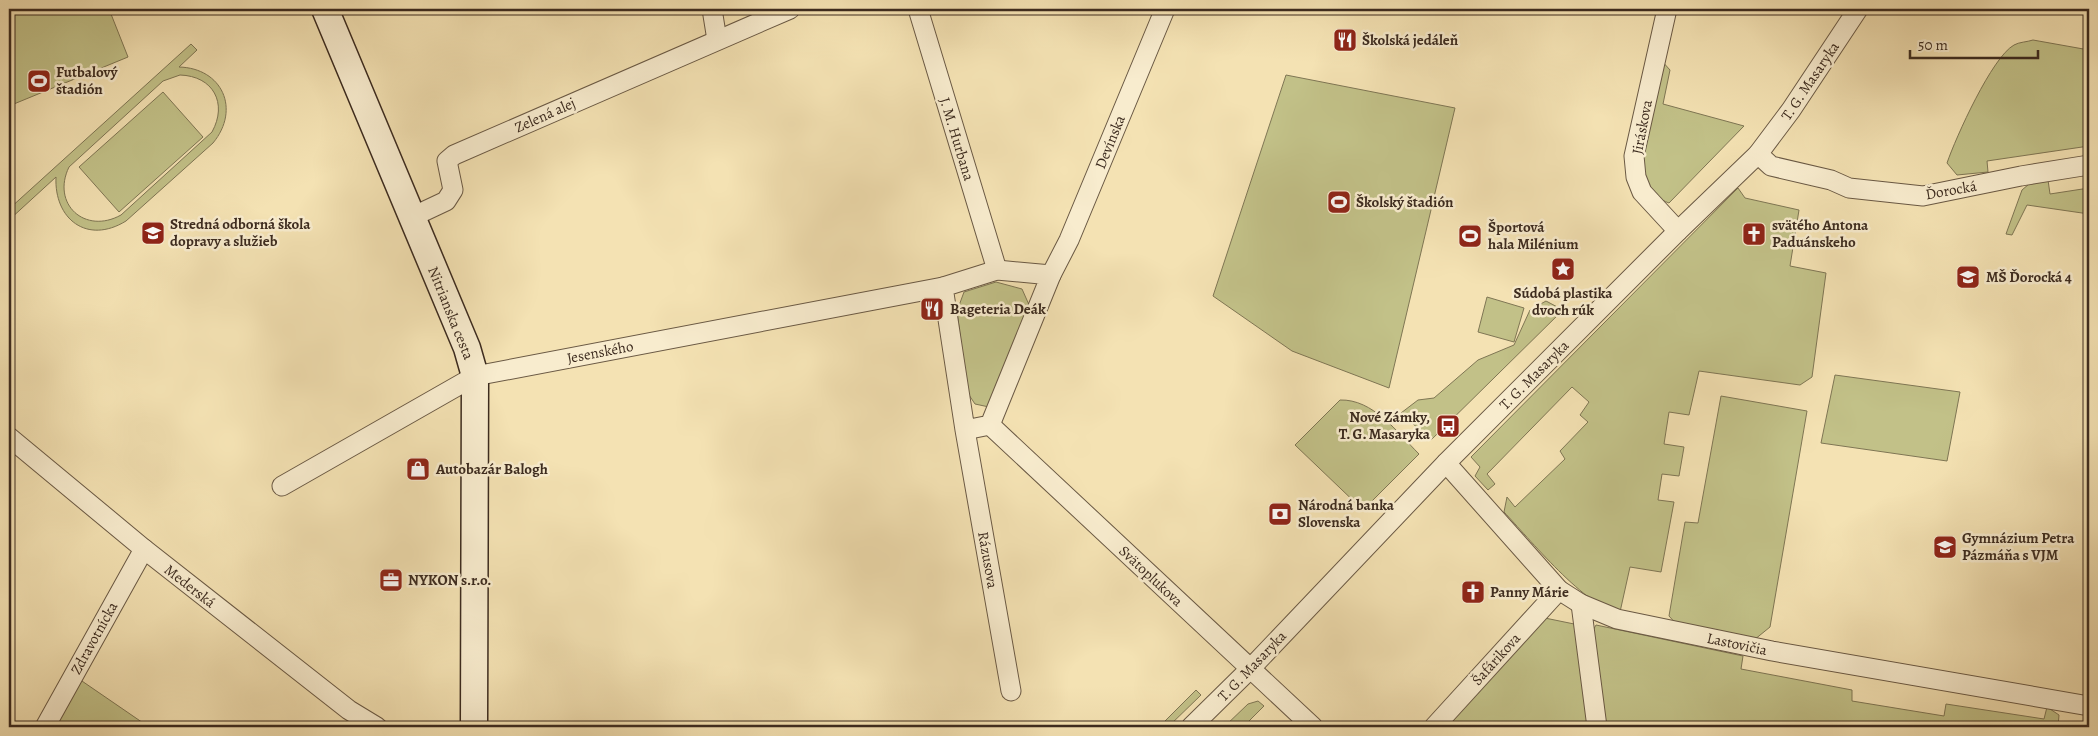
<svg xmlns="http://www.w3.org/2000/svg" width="2098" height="736" viewBox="0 0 2098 736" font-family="Alegreya,serif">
	<rect width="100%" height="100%" fill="#f4e2b3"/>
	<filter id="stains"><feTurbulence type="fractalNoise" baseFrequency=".004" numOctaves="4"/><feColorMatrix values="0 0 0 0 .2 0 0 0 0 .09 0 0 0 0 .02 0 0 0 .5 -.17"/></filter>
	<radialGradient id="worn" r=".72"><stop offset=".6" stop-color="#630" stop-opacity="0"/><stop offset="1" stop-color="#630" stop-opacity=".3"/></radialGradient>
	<g fill="#c2c188" stroke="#7f7654" fill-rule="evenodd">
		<path d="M9,9H109L128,57L9,106Z"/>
		<path d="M2033,40L2089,50V146L1987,161L1988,172L1957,175L1947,163C1956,137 1992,57 2014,45C2019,42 2027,42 2033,40Z"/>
		<path d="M191,44L197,50L179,67C222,68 241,109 213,143L126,221C87,245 54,219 56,177L9,220V209ZM180,75C213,76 228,103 212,132L121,215C85,235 51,204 69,167L163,81Z"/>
		<path d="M1661,60L1670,70L1663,104L1744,126L1669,203C1649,196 1643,177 1640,158Z"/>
		<path d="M1286,75L1455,108L1389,388L1292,351L1213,296Z"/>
		<path d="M163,92L203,137L119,212L79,167Z"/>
		<path d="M2048,180L2050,194L2089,188V214L2027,205L2012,235L2006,234L2022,190L2029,184Z"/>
		<path d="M1738,188L1745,198L1799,210L1790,266L1826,273L1812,377L1800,385L1699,371L1689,415L1669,412L1664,444L1684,447L1679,476L1662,474L1658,500L1674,502L1661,572L1630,567L1620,612C1588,611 1527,536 1504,512L1507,497L1515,507L1565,459L1560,451L1588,422L1580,415L1589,402L1572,387L1487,474L1495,484L1488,490L1475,476L1480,467L1471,457Z"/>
		<path d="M996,282L1022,289L1030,307L989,407L975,404L967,392L957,311L964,292Z"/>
		<path d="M1487,297L1524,308L1514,342L1478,332Z"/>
		<path d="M1546,301L1563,310L1431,440L1401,413L1418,400L1434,398L1478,360L1514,345L1530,310Z"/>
		<path d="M1835,375L1960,392L1947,461L1821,443Z"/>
		<path d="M1721,396L1807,411L1770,627L1754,640L1679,627L1669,616L1685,522L1698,523Z"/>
		<path d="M1340,400C1373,399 1397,432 1419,454L1363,510L1295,445Z"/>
		<path d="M1540,617L1579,625L1597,727H1436Z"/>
		<path d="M1596,625L1743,656L1741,669L1852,690V701L1944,716L1946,704L2044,719L2047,707L2059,715L2058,727H1604L1591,634Z"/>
		<path d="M79,679L149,727H53Z"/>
		<path d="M1196,690L1201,695L1168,727H1159Z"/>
		<path d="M1258,701L1264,706L1243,727H1224L1248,704Z"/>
	</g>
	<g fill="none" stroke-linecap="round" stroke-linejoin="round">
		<g stroke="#6a5944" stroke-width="21">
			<g id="street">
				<path d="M712,9L717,40"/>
				<path d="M918,9L997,270"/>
				<path d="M1667,9L1634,156L1636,177L1642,192L1678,231"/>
				<path d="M1758,154L1771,166L1831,180L1849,188L1923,196L2021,176L2089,165"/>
				<path d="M412,217L446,201L453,190L447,161L454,155L790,9"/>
				<path d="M1051,275L1069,240L1165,9"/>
				<path d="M990,425L1313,727"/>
				<path d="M965,430L990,425L1051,275L997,270L943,287L965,430L1011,691"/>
				<path d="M9,437L144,549L349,710L377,727"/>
				<path d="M1446,463L1559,590L1581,604L1617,619L1772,651L2089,706"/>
				<path d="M282,486L475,376L943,287"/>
				<path d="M1581,604L1597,727"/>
				<path d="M45,727L144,549"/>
				<path d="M1191,727L1250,669L1446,463L1678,231L1758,154L1791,110L1858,9"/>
				<path d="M1434,727L1559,590"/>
			</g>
		</g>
		<g stroke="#3c2b1f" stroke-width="29">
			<path id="secondary" d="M325,9L467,348L475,376L474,727"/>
		</g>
		<use href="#street" stroke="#f8ecce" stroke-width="19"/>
		<use href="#secondary" stroke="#f8ecce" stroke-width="26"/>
	</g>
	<defs>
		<g id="restaurant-square" transform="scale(1.25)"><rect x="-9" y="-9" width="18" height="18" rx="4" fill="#8f2418" stroke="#f8ecce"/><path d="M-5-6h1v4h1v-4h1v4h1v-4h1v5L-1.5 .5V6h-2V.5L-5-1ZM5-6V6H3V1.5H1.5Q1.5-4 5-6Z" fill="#fff"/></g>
		<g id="stadium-square" transform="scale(1.25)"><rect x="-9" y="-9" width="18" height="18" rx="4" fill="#8f2418" stroke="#f8ecce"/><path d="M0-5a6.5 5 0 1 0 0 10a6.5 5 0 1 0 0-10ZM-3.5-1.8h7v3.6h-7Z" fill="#fff"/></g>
		<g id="school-square" transform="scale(1.25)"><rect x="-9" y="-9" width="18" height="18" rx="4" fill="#8f2418" stroke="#f8ecce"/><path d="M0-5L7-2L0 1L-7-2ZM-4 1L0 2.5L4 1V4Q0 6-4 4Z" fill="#fff"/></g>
		<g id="church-square" transform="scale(1.25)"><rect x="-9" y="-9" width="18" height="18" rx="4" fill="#8f2418" stroke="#f8ecce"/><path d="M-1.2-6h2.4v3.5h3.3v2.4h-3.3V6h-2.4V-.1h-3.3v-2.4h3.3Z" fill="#fff"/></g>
		<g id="sight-square" transform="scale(1.25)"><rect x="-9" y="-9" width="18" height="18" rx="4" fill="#8f2418" stroke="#f8ecce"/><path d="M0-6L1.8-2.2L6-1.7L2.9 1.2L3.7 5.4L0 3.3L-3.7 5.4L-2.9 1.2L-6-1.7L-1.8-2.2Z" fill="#fff"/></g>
		<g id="bus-square" transform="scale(1.25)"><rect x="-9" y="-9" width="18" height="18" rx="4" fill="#8f2418" stroke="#f8ecce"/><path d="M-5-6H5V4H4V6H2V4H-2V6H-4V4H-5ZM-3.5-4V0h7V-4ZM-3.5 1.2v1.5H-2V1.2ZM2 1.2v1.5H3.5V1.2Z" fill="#fff"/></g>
		<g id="shop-square" transform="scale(1.25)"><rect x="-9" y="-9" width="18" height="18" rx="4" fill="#8f2418" stroke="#f8ecce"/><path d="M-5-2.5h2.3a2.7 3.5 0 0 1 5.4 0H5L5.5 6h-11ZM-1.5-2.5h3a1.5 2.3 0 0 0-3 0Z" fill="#fff"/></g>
		<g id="bank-square" transform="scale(1.25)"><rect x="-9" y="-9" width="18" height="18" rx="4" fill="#8f2418" stroke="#f8ecce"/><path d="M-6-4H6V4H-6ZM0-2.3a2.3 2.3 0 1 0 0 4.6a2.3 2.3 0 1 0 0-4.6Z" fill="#fff"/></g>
		<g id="office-square" transform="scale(1.25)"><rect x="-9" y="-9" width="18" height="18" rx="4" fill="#8f2418" stroke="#f8ecce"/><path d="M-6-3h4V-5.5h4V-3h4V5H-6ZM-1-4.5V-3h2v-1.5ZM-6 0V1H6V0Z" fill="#fff"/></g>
	</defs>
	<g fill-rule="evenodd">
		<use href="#restaurant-square" x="1345" y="40"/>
		<use href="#stadium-square" x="39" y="81"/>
		<use href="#stadium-square" x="1339" y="202"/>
		<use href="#school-square" x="153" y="233"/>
		<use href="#church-square" x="1754" y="234"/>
		<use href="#stadium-square" x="1470" y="236"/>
		<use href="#sight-square" x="1563" y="269"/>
		<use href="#school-square" x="1968" y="277"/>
		<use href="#restaurant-square" x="932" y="309"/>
		<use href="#bus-square" x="1448" y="426"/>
		<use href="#shop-square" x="418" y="469"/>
		<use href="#bank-square" x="1280" y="514"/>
		<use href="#school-square" x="1945" y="547"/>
		<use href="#office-square" x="391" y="580"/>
		<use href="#church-square" x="1473" y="592"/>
	</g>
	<g text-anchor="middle" stroke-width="5" stroke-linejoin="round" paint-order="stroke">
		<g font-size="15" font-weight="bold" fill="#3c2b1f" stroke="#f8ecce" text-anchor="start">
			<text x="1362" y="45">Školská jedáleň</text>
			<text x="56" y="77">Futbalový<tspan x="56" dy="17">štadión</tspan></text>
			<text x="1356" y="207">Školský štadión</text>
			<text x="170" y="229">Stredná odborná škola<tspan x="170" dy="17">dopravy a služieb</tspan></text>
			<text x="1772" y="230">svätého Antona<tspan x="1772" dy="17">Paduánskeho</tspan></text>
			<text x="1488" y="232">Športová<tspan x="1488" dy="17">hala Milénium</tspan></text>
			<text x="1986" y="282">MŠ Ďorocká 4</text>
			<text x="1563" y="298" text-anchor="middle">Súdobá plastika<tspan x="1563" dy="17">dvoch rúk</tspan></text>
			<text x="950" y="314">Bageteria Deák</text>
			<text x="1430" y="422" text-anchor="end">Nové Zámky,<tspan x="1430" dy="17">T. G. Masaryka</tspan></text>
			<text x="436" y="474">Autobazár Balogh</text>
			<text x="1298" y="510">Národná banka<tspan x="1298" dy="17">Slovenska</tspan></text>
			<text x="1962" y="543">Gymnázium Petra<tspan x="1962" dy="17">Pázmáňa s VJM</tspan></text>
			<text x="408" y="585">NYKON s.r.o.</text>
			<text x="1490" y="597">Panny Márie</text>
		</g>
		<g font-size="15" fill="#3c2b1f" stroke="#f8ecce">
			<text transform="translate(1810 81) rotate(-56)" y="5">T. G. Masaryka</text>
			<text transform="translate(545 115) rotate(-24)" y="5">Zelená alej</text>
			<text transform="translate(1642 127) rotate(-79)" y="5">Jiráskova</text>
			<text transform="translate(957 139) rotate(73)" y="5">J. M. Hurbana</text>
			<text transform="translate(1110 142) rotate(-68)" y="5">Devínska</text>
			<text transform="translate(1951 190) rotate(-10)" y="5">Ďorocká</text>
			<text transform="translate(451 313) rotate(68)" y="5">Nitrianska cesta</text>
			<text transform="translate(600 352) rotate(-11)" y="5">Jesenského</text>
			<text transform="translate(1534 375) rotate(-45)" y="5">T. G. Masaryka</text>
			<text transform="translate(988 560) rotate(80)" y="5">Rázusova</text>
			<text transform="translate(1151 576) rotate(43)" y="5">Svätoplukova</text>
			<text transform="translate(190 586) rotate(38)" y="5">Mederská</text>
			<text transform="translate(94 638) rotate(-61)" y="5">Zdravotnícka</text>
			<text transform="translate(1737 644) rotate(12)" y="5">Lastovičia</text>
			<text transform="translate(1496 659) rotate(-48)" y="5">Šafárikova</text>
			<text transform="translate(1252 666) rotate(-46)" y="5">T. G. Masaryka</text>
		</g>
	</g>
	<rect width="2098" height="736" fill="none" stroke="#f4e2b3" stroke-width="30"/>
	<rect x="10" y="10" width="2078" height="716" fill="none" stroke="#3c2b1f" stroke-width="2.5"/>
	<rect x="15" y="15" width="2068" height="706" fill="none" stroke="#3c2b1f"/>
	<path d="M1910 50v8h128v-8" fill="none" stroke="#3c2b1f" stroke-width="2.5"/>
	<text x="1918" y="50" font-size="15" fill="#3c2b1f" stroke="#f8ecce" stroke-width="4" paint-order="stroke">50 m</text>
	<rect width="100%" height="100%" filter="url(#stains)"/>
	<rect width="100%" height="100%" fill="url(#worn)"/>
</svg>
